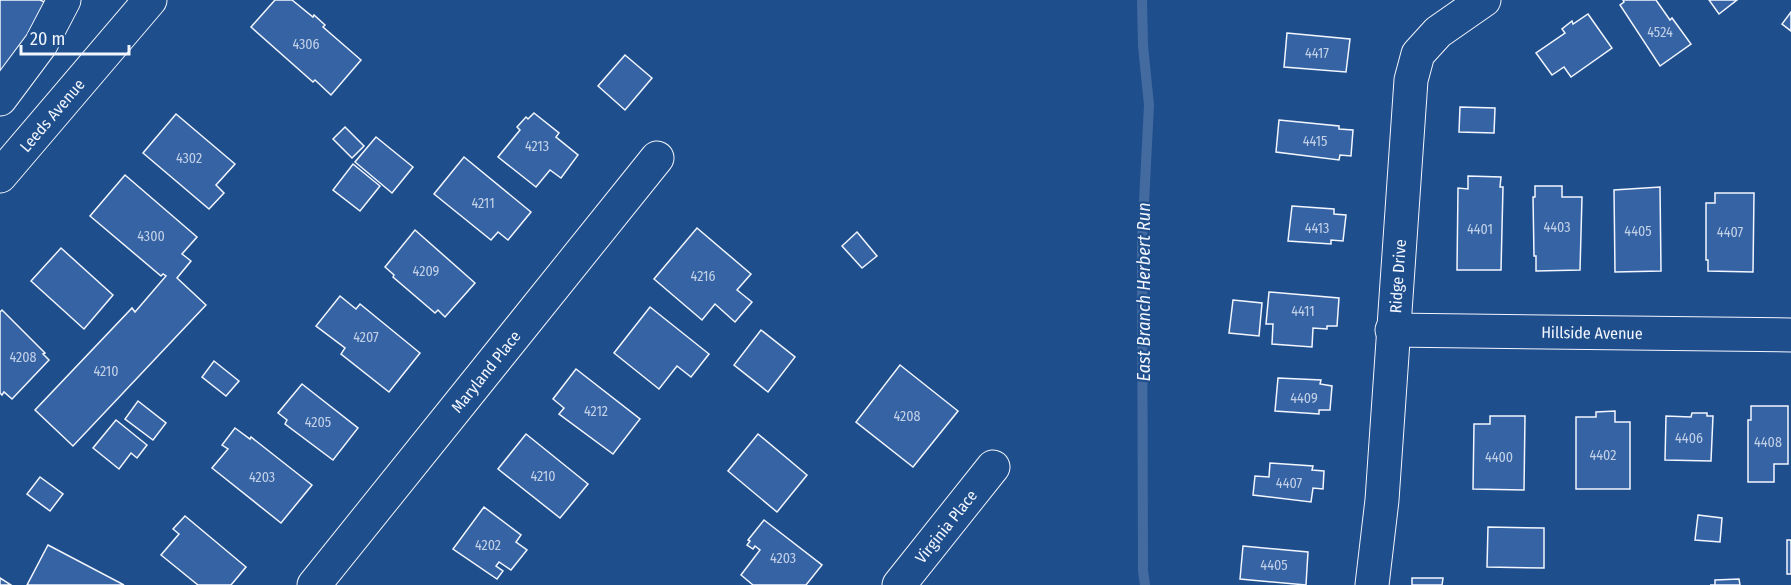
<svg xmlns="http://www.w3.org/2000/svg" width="1791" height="585" viewBox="0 0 1791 585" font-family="'Fira Sans Condensed',sans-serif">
	<rect width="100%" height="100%" fill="#1f4e8c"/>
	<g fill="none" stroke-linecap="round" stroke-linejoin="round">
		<path stroke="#446ba0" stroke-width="10" d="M1142,0L1143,46L1149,105L1142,241L1143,571L1145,585"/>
	</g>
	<g fill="#3563a3" stroke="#f2f6ff" stroke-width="1.5">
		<path d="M0,0H40L47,3L0,87Z"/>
		<path d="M275,0H292L313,17L314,15L325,25L323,27L361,60L331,95L315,80L313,82L251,27Z"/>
		<path d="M1623,0H1656L1670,20L1672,18L1691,44L1660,66L1620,5L1624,2Z"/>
		<path d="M1709,0H1737L1719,14Z"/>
		<path d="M1791,12V31L1782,24Z"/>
		<path d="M1588,14L1612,48L1571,77L1564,67L1552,75L1536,53L1565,33L1562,29L1572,21L1573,24Z"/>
		<path d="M1287,33L1350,39L1346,72L1284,67Z"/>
		<path d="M625,55L652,78L625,110L598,86Z"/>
		<path d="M1460,107L1495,108L1494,133L1459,132Z"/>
		<path d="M534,113L559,133L556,137L578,155L561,178L550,170L536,187L498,157L520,130L517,127L526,117L528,119Z"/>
		<path d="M176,114L235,164L216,185L224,193L209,209L143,153Z"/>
		<path d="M1279,120L1339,126V129L1353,130L1351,156L1340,155L1339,160L1276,152Z"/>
		<path d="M345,127L364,146L352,158L333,139Z"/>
		<path d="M376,137L413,167L392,193L355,162Z"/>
		<path d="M464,157L531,212L508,240L498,232L491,240L434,194Z"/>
		<path d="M353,164L380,186L360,211L333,190Z"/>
		<path d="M125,175L197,237L182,254L191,261L177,278L206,305L73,446L35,410L132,308L135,312L166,276L163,274L161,276L90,216Z"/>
		<path d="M1468,176L1501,177L1500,187H1503L1501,270H1457L1458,188L1468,189Z"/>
		<path d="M1535,186H1562V197H1582L1580,270L1536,271V256H1534L1533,197H1535Z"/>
		<path d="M1660,187L1661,271L1615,272L1614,190Z"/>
		<path d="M1715,193H1754L1753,272L1708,271V260H1706V203H1715Z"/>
		<path d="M1292,206L1334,209V214L1346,215L1343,241L1331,240V244L1288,241Z"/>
		<path d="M697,228L751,274L737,290L752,302L735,322L715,304L702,320L654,279Z"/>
		<path d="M415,230L475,283L445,317L438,310L435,313L393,277L394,275L385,267Z"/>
		<path d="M857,232L877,256L862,268L842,246Z"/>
		<path d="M61,248L113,295L84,329L31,281Z"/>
		<path d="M1269,292L1339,298L1337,326H1327V329L1313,328L1312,347L1272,344L1273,324H1266Z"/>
		<path d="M340,296L356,309L360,304L420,353L389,392L341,354L345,348L316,326Z"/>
		<path d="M1233,300L1262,303L1259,336L1229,333Z"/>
		<path d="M650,307L709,354L691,377L677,366L659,389L614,353Z"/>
		<path d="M2,310L45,353L43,354L49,360L12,399L4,392L2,395L0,393V312Z"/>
		<path d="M761,330L795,357L768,392L734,365Z"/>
		<path d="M214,361L239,381L226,396L202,377Z"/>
		<path d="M900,365L958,411L913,467L856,422Z"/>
		<path d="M576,369L640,419L613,454L559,414L564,408L553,399Z"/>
		<path d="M1278,378L1321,380L1320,384L1332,386L1330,410H1319V414L1275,411Z"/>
		<path d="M302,384L358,428L333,460L285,424L287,420L278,413Z"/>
		<path d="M138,401L166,423L153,440L125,419Z"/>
		<path d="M1751,406H1788V464H1774V482H1748V420H1751Z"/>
		<path d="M1615,411V422H1630V489H1576V417H1596V412Z"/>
		<path d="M1692,413H1707V416H1713L1711,461L1665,460L1666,416L1691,417Z"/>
		<path d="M1490,416H1525L1524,490L1473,489L1474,424H1490Z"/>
		<path d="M116,420L147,445L137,458L131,453L119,469L93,448Z"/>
		<path d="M235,428L250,439L251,437L312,485L281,523L212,468L228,449L222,445Z"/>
		<path d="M526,434L588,484L560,518L498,469Z"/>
		<path d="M758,434L807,475L777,512L728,471Z"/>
		<path d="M1270,463L1313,466L1312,470L1324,471L1323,489L1313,488L1311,502L1253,495L1255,476L1269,477Z"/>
		<path d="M40,477L63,494L50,511L27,494Z"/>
		<path d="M484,507L521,535L516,542L527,550L511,570L499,562L496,566L503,571L497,579L453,549Z"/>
		<path d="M1698,515L1722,518L1720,542L1695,540Z"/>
		<path d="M185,516L246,567L231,585H198L161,555L179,534L173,529Z"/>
		<path d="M764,520L822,565L806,585H753L741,575L760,550L755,546L753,549L747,545L750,541L748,540Z"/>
		<path d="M1488,527L1544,528V568L1487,567Z"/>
		<rect x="1787" y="540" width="4" height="34"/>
		<path d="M48,545L124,585H27Z"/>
		<path d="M1243,546L1308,552L1306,585L1240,579Z"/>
		<path d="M0,578L11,585H0Z"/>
		<path d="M1412,578H1443L1442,585H1412Z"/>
		<path d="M1739,579L1740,585H1710H1715V580Z"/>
	</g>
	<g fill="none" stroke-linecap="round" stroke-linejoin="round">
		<g stroke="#f2f6ff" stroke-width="35">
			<g id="minor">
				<path d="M0,99L41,44L64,0"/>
				<path id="s1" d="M0,176L150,0"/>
				<path id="s2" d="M1392,330L1791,335"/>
				<path id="s3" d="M314,585L657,158"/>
				<path id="s4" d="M899,585L993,467"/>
				<path id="s5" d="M1372,585L1382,500L1411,80L1418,54L1438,32L1484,0"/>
			</g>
		</g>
		<use href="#minor" stroke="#1f4e8c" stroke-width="33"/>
	</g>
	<g text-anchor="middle" stroke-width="4.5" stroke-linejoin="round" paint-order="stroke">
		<g font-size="14" fill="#c3d1e8">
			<text x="1660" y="37">4524</text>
			<text x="306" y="49">4306</text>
			<text x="1317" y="58">4417</text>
			<text x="1315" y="146">4415</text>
			<text x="537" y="151">4213</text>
			<text x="189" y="163">4302</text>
			<text x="483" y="208">4211</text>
			<text x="1557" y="232">4403</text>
			<text x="1317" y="233">4413</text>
			<text x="1480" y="234">4401</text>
			<text x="1638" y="236">4405</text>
			<text x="1730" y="237">4407</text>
			<text x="151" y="241">4300</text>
			<text x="426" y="276">4209</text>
			<text x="703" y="281">4216</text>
			<text x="1303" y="316">4411</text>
			<text x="366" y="342">4207</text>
			<text x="23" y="362">4208</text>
			<text x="106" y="376">4210</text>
			<text x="1304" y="403">4409</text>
			<text x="596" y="416">4212</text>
			<text x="907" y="421">4208</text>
			<text x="318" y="427">4205</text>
			<text x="1689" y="443">4406</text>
			<text x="1768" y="447">4408</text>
			<text x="1603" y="460">4402</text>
			<text x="1499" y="462">4400</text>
			<text x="543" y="481">4210</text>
			<text x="262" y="482">4203</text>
			<text x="1289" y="488">4407</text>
			<text x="488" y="550">4202</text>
			<text x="783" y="563">4203</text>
			<text x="1274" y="570">4405</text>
		</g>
		<g font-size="16" fill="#f2f6ff" stroke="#1f4e8c">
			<text dy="6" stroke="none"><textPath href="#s1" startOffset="80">Leeds Avenue</textPath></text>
			<text dy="6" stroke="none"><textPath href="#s5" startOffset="310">Ridge Drive</textPath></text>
			<text dy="6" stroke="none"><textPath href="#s2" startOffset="200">Hillside Avenue</textPath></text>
			<text dy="6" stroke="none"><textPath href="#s3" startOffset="274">Maryland Place</textPath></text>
			<text dy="6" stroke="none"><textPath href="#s4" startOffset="75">Virginia Place</textPath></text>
		</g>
		<g font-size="18" font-style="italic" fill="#f2f6ff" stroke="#1f4e8c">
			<text transform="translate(1144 292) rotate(-90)" y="6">East Branch Herbert Run</text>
		</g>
	</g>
	<path d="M21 45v9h108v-9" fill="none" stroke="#f2f6ff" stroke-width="3"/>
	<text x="30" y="45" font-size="18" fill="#f2f6ff" stroke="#1f4e8c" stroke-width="4.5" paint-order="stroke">20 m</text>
</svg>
